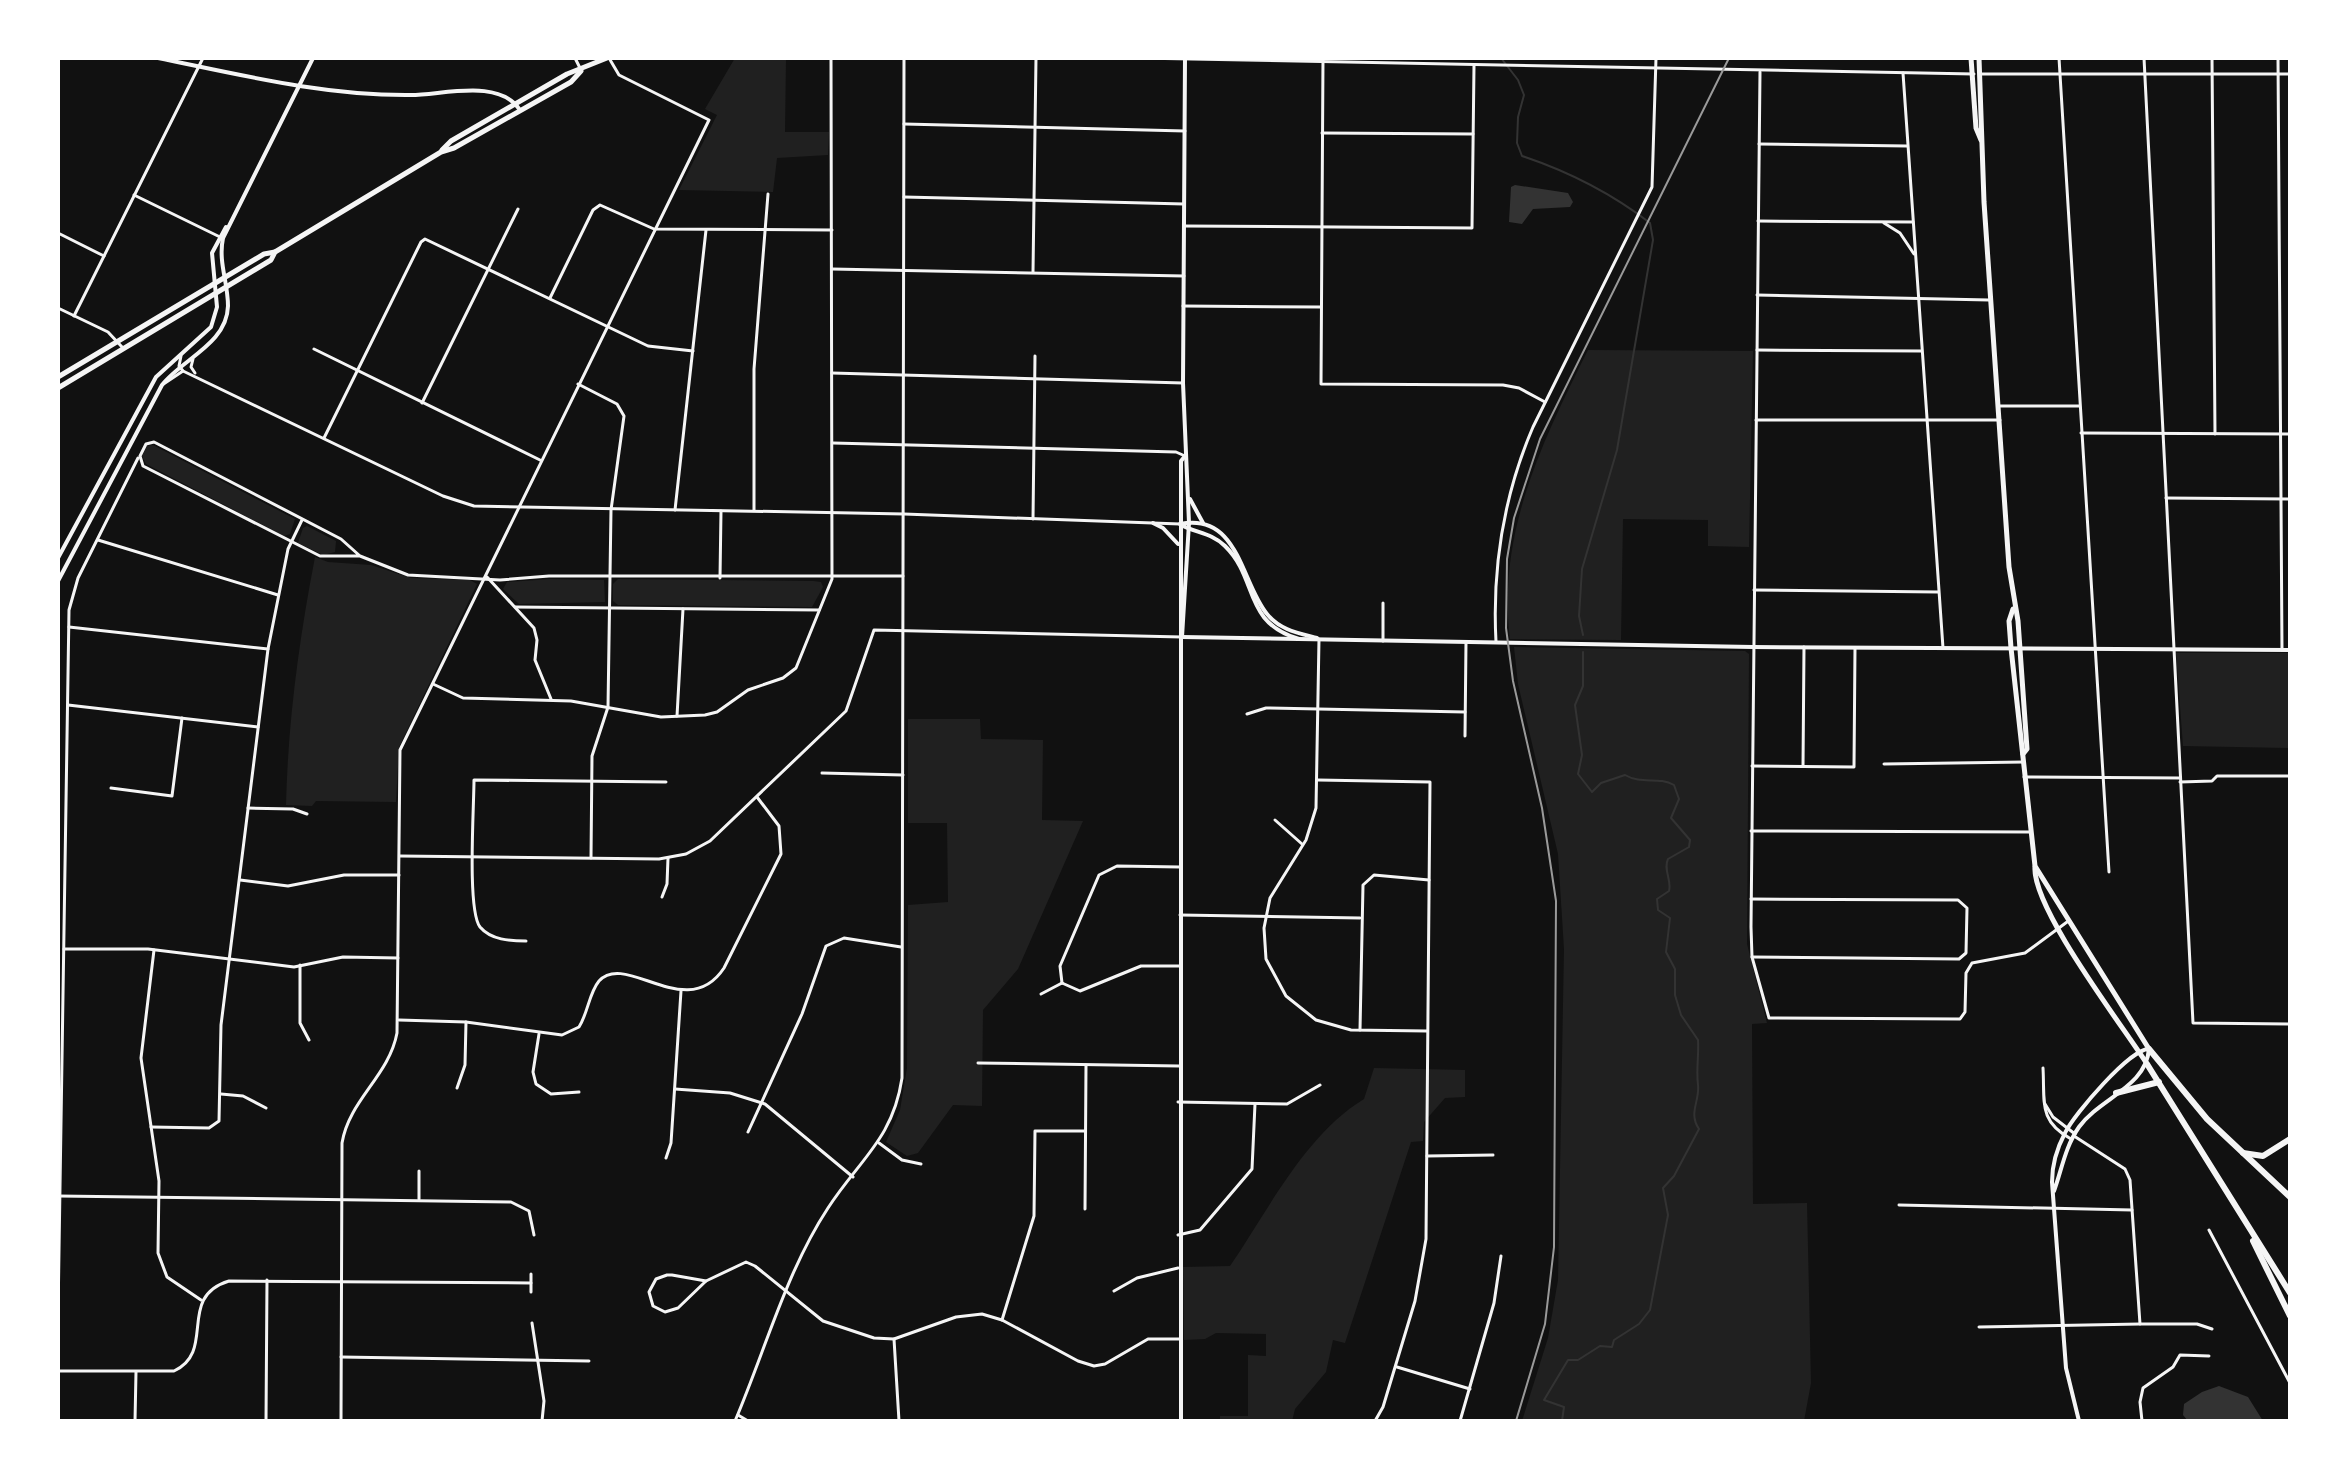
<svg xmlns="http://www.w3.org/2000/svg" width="2348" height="1479" viewBox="0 0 2348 1479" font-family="'Source Sans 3',sans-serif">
	<rect width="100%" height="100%" fill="#111"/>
	<g fill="#202020">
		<path d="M735,58H786L785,132H829L828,155L777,158L773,192L679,190L717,115L705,109Z"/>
		<path d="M1588,350L1753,351L1749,547L1708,546V520L1623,519L1621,640L1510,639C1497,533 1542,442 1588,350Z"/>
		<path d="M153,445L295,519L290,534L284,536L146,464L142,456L147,446Z"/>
		<path d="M307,526L336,541L335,552L323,555L298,543L303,528Z"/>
		<path d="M315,557L328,562L371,565L411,578L470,580L477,584L399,747L396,802L316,801L312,806L286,805C288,721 299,640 315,557Z"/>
		<path d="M551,579L604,580L605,602L519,604L503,589L507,582Z"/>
		<path d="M618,579L813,581L821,582L823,587L812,607L618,605L613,601V584Z"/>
		<path d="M1514,647L1745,651L1749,654L1747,944L1767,1023L1752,1024L1753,1204L1807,1203L1811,1383L1804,1421H1522L1548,1338L1558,1280L1564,949L1558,854L1518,684Z"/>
		<path d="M2176,653H2290V748L2183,746Z"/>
		<path d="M908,719H980L981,739L1043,740L1042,820L1083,821L1018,969L983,1010L982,1106L953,1105L918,1153L907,1156L886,1142L900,1110L907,1068L908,905L948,902L947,823H908Z"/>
		<path d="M1374,1068L1465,1070V1097L1445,1098L1424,1122L1423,1141L1411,1142L1345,1343L1333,1340L1326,1372L1295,1409L1292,1421H1220V1416H1248V1355L1266,1356V1334L1216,1333L1205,1339L1184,1340L1183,1267L1230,1266C1269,1209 1305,1135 1364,1099Z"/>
	</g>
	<g fill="#333">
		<path d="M1515,185L1568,193L1573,202L1570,207L1533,209L1522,224L1509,222L1511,187Z"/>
		<path d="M2219,1386L2248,1397L2263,1421H2188L2183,1415L2184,1404L2202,1392Z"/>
	</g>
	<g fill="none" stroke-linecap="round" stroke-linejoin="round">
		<g stroke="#333" stroke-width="2">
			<path d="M1501,58L1518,80L1524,95L1518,117L1517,143L1522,156C1570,172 1611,193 1650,223L1653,240L1617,450L1582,569L1579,616L1583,635"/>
			<path d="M1562,1421L1564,1407L1544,1400L1568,1360H1578L1600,1346L1612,1347L1614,1340L1639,1324L1650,1310L1668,1215L1663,1188L1674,1176L1699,1129C1688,1113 1700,1101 1698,1085C1696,1069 1699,1056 1698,1040L1681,1015L1675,995V969L1666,952L1670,918L1658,910L1657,899L1669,891C1672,880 1663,870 1668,859L1689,847L1690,840L1671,818L1679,799L1674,785C1658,776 1642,785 1625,775L1601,783L1592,792L1578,774L1582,755L1575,705L1583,686V652"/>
		</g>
		<g stroke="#f5f5f5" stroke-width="3">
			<path d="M575,58L580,68"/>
			<path d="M1138,58L1974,74"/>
			<path d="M1323,58L1321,384L1503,385L1519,388L1545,402"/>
			<path d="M2059,58L2109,872"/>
			<path d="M2144,58L2193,1023L2290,1024"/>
			<path d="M2212,58L2215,434"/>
			<path d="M2278,58L2282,650"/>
			<path d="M1760,72L1751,927L1752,957L1769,1018L1960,1019L1965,1012L1966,973L1972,963L2025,953L2067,922"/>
			<path d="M1903,73L1943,648"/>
			<path d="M1981,74H2290"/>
			<path d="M904,124L1185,131"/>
			<path d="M1322,133L1473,134"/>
			<path d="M1759,144L1907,146"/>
			<path d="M134,195L220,237"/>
			<path d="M904,197L1184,204"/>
			<path d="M1758,221L1913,222"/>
			<path d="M1884,223L1900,233L1914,254"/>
			<path d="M1184,226L1472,228L1474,66"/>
			<path d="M58,233L104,256"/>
			<path d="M832,269L1184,276"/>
			<path d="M1033,272L1036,58"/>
			<path d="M1757,295L1989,300"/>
			<path d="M550,298L593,210L600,205L654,229L832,230"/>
			<path d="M1183,306L1320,307"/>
			<path d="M58,308L108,332L122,347"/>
			<path d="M74,316L203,58"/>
			<path d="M314,349L540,460"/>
			<path d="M1757,350L1921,351"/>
			<path d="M181,356L179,366L183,371L443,496L474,506L904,514L1180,524"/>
			<path d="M193,359L191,367L195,373"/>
			<path d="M832,373L1183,383"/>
			<path d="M578,384L617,404L624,416L611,510L608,707L592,756L591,858"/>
			<path d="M162,385L183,371"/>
			<path d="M422,403L518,209"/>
			<path d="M1998,406H2079"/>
			<path d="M1756,420H2000"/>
			<path d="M2081,433L2290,434"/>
			<path d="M324,438L421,242L425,239L648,346L693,351"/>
			<path d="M833,443L1176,452L1185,456"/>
			<path d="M2166,498L2290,499"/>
			<path d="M675,510L706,230"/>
			<path d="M754,510V369L768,194"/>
			<path d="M1033,519L1035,356"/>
			<path d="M98,540L278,595"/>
			<path d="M360,556H320L143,466L140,456L146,444L154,442L341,539L360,556L408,575L500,580L549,576H903"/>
			<path d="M487,577L534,628L537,640L535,660L551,699"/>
			<path d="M720,578L721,511"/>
			<path d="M1754,590L1938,592"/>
			<path d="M515,607L819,610"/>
			<path d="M69,627L268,649"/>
			<path d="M1319,639L1316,808L1306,840L1270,898L1264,928L1266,959L1286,996L1316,1020L1351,1030L1427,1031"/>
			<path d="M1383,641V603"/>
			<path d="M1496,642C1492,567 1503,497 1533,427L1652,187L1656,58"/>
			<path d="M433,684L463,698L571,701L661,717L705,715L717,712L748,690L783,678L796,668L832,579L831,58"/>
			<path d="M68,705L258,727"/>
			<path d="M1247,714L1266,708L1465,712"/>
			<path d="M677,716L683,609"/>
			<path d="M1465,736L1466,642"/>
			<path d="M1884,764L2024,762"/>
			<path d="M1752,766L1854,767L1855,648"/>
			<path d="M1803,766L1804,647"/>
			<path d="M822,773L903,775"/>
			<path d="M2024,777L2179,778"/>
			<path d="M1318,780L1430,782L1426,1239L1415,1301L1383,1407L1375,1421"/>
			<path d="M2180,782L2212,781L2217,776H2290"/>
			<path d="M111,788L172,796L182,718"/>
			<path d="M248,808L293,809L307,814"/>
			<path d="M1275,820L1302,844"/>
			<path d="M1751,831L2029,832"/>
			<path d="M400,856L659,859L686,854L710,841L846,711L874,630L1182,637"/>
			<path d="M240,880L288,886L344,875H399"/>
			<path d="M662,897L667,884L668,858"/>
			<path d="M1751,899L1958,900L1967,908L1966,953L1959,959L1752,957"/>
			<path d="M1180,915L1360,918"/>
			<path d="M526,941C510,941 491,940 480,927C467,910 474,807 474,780L666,782"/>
			<path d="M64,949H148L294,967L343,957L398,958"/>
			<path d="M154,950L141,1058L159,1181L158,1253L167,1277L201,1300"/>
			<path d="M300,965V1023L309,1040"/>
			<path d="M1062,983L1060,966L1099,875L1117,866L1180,867"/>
			<path d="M1062,983L1080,991L1141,966H1179"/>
			<path d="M1041,994L1062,983"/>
			<path d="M399,1020L466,1022L562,1035L579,1027C588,1013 589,993 599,981C626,951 687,1024 724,968L781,854L779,826L757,797"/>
			<path d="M1360,1030L1363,885L1374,875L1429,880"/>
			<path d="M539,1034L533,1072L536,1084L551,1094L579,1092"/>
			<path d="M978,1063L1179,1066"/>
			<path d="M2043,1068C2045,1102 2038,1121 2071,1139"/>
			<path d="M457,1088L465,1065L466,1022"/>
			<path d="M675,1089L730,1093L765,1104L853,1177"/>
			<path d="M221,1094L243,1096L266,1108"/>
			<path d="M1178,1102L1287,1104L1320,1085"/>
			<path d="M2045,1104L2053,1117L2075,1134"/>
			<path d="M151,1127L209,1128L219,1121L221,1025L268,649L288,549L302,520"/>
			<path d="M748,1132L802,1014L826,946L844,938L901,947"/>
			<path d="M2074,1136L2125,1169L2130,1180L2140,1324"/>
			<path d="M879,1143L902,1160L921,1164"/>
			<path d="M1427,1156L1493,1155"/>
			<path d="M666,1158L671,1143L681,991"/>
			<path d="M58,1196L511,1202L529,1211L534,1235"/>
			<path d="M419,1199V1171"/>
			<path d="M1899,1205L2132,1210"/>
			<path d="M1085,1209L1086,1065"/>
			<path d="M2209,1230L2290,1383"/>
			<path d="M1178,1235L1200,1230L1252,1169L1255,1104"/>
			<path d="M531,1274V1292"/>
			<path d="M667,1275H672L706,1281L678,1308L665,1312L653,1306L649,1292L656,1279Z"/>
			<path d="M706,1281L746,1262L755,1266L823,1321L874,1338L894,1339L956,1317L982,1314L1002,1320L1078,1361L1094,1366L1105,1364L1148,1339H1180"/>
			<path d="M1114,1291L1137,1278L1178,1268"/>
			<path d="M58,1315L69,610L78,578L138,458"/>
			<path d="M1002,1320L1034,1216L1035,1131H1085"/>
			<path d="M532,1323L544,1401L542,1421"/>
			<path d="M1979,1327L2140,1324H2197L2212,1329"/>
			<path d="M894,1339L899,1421"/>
			<path d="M341,1357L589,1361"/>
			<path d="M1397,1367L1470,1389"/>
			<path d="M58,1371H174C217,1351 176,1297 229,1281L531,1283"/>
			<path d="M738,1415L748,1421"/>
			<path d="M135,1421L136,1372"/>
			<path d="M266,1421L267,1280"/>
			<path d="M341,1421L342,1143C349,1100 389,1076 397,1033L400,750L709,120L619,75L609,58"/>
			<path d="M735,1421C765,1351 786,1272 828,1208C859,1160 893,1139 902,1078L904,58"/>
			<path d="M1460,1421L1494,1303L1501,1256"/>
			<path d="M2142,1421L2140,1402L2143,1388L2173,1367L2180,1355L2209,1356"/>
		</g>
		<g stroke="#f5f5f5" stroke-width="4">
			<path d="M1190,499L1203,523"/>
			<path d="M1153,523L1163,528L1178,544"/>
			<path d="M1180,524C1239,512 1241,583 1267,614C1280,630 1298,633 1317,638"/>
			<path d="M1181,525C1196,533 1212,533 1225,546C1259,579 1242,622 1299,639"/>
			<path d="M1182,637L1753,647L2290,650"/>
			<path d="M1182,637L1189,523L1183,383L1185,58"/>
			<path d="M1181,1421V461L1185,456"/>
		</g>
		<g stroke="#f5f5f5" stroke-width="4">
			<path d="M158,58C241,75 326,96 411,95C443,95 499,78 520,110"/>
			<path d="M58,558L156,377L211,327L217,307L212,253L226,227"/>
			<path d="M58,581L162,385C182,359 227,344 228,306C228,282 218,262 223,238L313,58"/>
			<path d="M2054,1191C2062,1169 2065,1147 2079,1127C2100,1098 2146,1087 2149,1049C2131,1048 2074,1114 2065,1133C2057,1148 2052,1165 2052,1182L2066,1368L2079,1421"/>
		</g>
		<g stroke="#f5f5f5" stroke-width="5">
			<path d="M1971,58L1976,128L1981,140"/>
			<path d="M1979,58L1984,202L2009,567L2018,621L2027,749L2023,754"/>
			<path d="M442,150L451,141L567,74L607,58"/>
			<path d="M58,377L264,254L275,252"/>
			<path d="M58,388L271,260L275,252L441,152L454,148L571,82L581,71"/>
			<path d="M2013,609L2009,621L2011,648L2035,866L2149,1049"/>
			<path d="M2035,867C2032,908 2122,1025 2147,1064"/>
		</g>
		<g stroke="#f5f5f5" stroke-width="6">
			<path d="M2149,1049L2207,1119L2290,1197"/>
			<path d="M2147,1064L2290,1293"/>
			<path d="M2116,1093L2159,1082"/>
			<path d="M2243,1153L2263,1156L2290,1139"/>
			<path d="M2253,1241L2290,1316"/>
		</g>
		<path stroke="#9a9a9a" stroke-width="2" d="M1516,1421L1545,1324L1554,1247L1556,901L1542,808L1513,681L1506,628L1507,559L1514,518L1540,439L1729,58"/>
	</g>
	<rect width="2348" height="1479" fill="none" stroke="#ffffff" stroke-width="120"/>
</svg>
